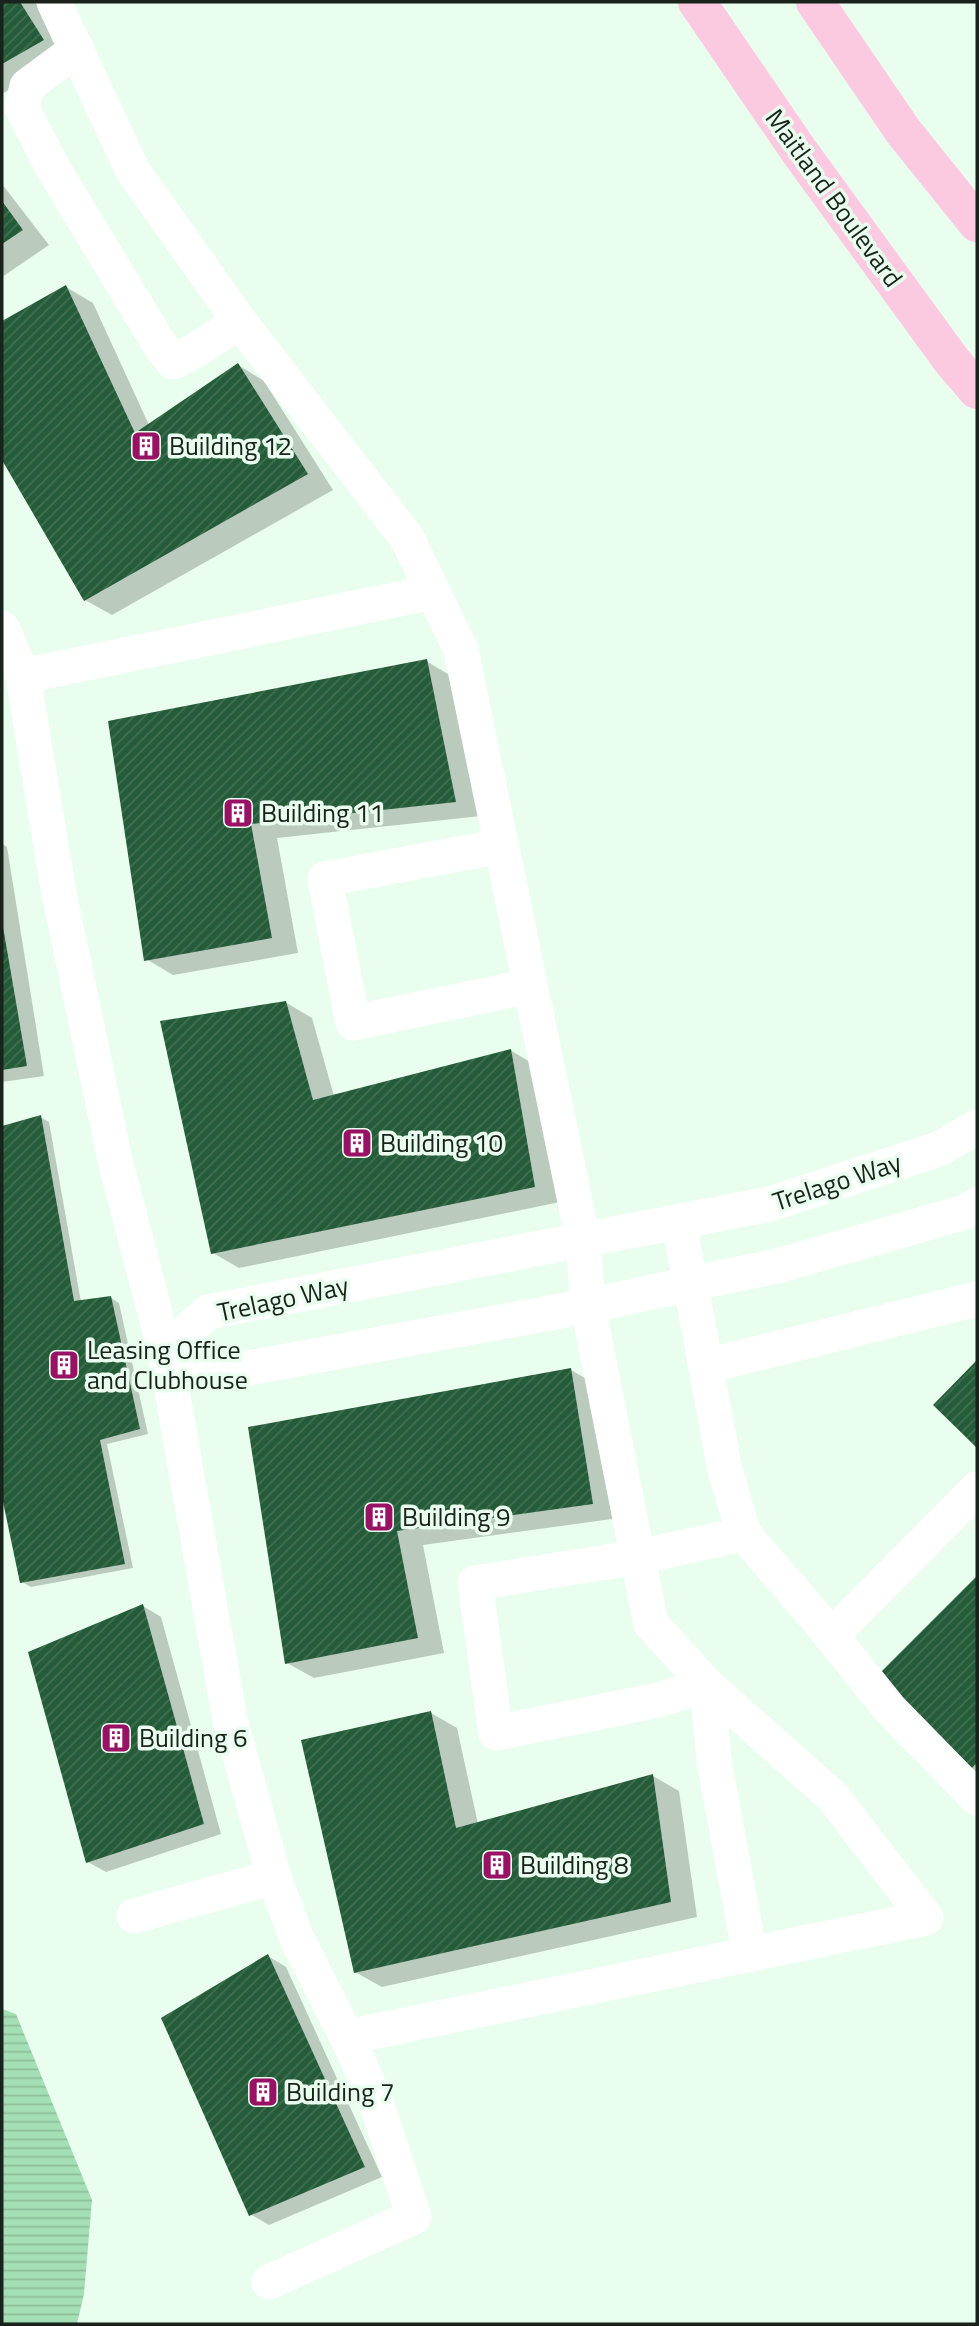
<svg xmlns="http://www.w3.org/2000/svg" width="979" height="2326" viewBox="0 0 979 2326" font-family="'Titillium Web',sans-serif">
	<defs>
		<pattern id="water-rules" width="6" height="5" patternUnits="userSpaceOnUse" patternTransform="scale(1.75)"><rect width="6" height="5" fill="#a5dfb5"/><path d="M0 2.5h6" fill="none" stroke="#8dbf9b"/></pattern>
		<pattern id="building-hatch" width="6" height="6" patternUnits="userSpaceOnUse" patternTransform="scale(1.75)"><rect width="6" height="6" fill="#245b38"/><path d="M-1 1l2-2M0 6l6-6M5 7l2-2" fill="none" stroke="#426f52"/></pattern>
	</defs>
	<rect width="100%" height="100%" fill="#e9feee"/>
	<path fill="url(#water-rules)" d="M2,2009L16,2014L92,2200L84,2294L77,2324H2Z"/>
	<g fill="#0003">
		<path d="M2,2H35L70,55L2,94Z"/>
		<path d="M2,184L49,245L2,277Z"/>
		<path d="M66,287L93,303L149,425L238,365L264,381L333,490L112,615L85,600L2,456V323Z"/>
		<path d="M426,661L453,677L481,816L277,838L298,953L173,975L146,959L110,723Z"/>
		<path d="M2,844L7,847L44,1076L2,1082Z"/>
		<path d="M285,1002L312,1018L334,1096L510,1050L537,1066L560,1202L239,1268L213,1253Z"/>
		<path d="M40,1117L49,1122L81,1302L111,1298L119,1303L148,1434L107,1444L133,1568L31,1587L22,1582L2,1489V1127Z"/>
		<path d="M571,1370L597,1385L619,1518L423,1545L444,1653L314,1678L287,1663L250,1428Z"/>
		<path d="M977,1578V1774L879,1677Z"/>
		<path d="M143,1606L161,1617L221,1834L106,1872L88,1862Z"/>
		<path d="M431,1713L457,1728L478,1824L653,1776L679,1791L697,1917L382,1987L355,1972Z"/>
		<path d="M268,1956L286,1967L382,2177L269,2225L250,2214Z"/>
	</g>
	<g fill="url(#building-hatch)">
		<path d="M2,2H20L44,40L2,64Z"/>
		<path d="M2,201L23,230L2,244Z"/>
		<path d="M66,285L135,433L238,363L308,474L84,601L2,460V321Z"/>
		<path d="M427,659L456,802L251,824L272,938L144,961L108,721Z"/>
		<path d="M2,921L27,1066L2,1070Z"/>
		<path d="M286,1001L313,1100L511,1049L535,1187L211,1254L160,1021Z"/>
		<path d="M41,1115L74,1301L111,1296L140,1429L100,1440L125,1564L20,1583L2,1497V1126Z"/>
		<path d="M977,1360V1448L933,1405Z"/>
		<path d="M571,1368L593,1504L397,1531L418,1638L285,1664L248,1427Z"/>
		<path d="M977,1576V1763L969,1771L876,1677Z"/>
		<path d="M143,1604L204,1824L86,1863L28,1652Z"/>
		<path d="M431,1711L456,1828L653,1774L671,1902L354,1973L301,1740Z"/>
		<path d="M268,1954L365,2167L249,2216L161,2018Z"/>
	</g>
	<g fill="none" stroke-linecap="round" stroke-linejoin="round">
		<g stroke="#fff" stroke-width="35">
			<path d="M77,49L27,86L22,108L54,170L160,345L173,362L191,353L240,322"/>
			<path d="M2,628L23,676L59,893L115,1160L165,1351L230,1720L274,1877L297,1939L347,2037L926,1918L833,1797L707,1685L651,1624L588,1306L583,1240L461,650L407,538L240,322L133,171L54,2"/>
			<path d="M23,676L433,592"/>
			<path d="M501,846L325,879L353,1023L530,986"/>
			<path d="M977,1127L939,1149L770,1204L208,1312L165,1351L221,1373L588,1306L690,1284L781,1265L965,1212L977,1205"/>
			<path d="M679,1222L725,1470L744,1534L638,1557L475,1583L496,1733L658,1700L707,1685L714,1761L750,1955"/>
			<path d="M706,1366L977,1299"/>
			<path d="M744,1534L820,1622L890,1709L977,1798"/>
			<path d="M831,1636L977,1489"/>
			<path d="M134,1916L274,1877"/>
			<path d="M269,2282L414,2217L374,2096L347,2037"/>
		</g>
		<g stroke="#fbcae0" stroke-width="38">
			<path d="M697,2L799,151L952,361L977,390"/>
			<path d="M815,2L903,131L977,223"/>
		</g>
	</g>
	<defs>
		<g id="building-square" transform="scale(1.575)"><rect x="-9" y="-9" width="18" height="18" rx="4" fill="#991164" stroke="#e9feee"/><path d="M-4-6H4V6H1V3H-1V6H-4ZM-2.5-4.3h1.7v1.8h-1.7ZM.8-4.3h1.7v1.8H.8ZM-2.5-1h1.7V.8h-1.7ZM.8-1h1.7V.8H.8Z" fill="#fff"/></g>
	</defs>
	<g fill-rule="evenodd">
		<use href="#building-square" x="146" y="446"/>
		<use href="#building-square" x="238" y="813"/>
		<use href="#building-square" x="357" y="1143"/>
		<use href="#building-square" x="64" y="1365"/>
		<use href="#building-square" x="379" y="1517"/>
		<use href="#building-square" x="116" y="1738"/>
		<use href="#building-square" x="497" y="1865"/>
		<use href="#building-square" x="263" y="2092"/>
	</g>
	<g text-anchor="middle" stroke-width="7" stroke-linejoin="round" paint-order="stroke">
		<g font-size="26" fill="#19221b" stroke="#e9feee">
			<text transform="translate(834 198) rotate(54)" y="9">Maitland Boulevard</text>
			<text transform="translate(837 1182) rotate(-18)" y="9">Trelago Way</text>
			<text transform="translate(283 1299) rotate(-12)" y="9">Trelago Way</text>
		</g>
		<g font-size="26" fill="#19221b" stroke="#e9feee" text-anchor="start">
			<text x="169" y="455">Building 12</text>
			<text x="261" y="822">Building 11</text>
			<text x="380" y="1152">Building 10</text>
			<text x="87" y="1359">Leasing Office<tspan x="87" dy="30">and Clubhouse</tspan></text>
			<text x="402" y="1526">Building 9</text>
			<text x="139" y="1747">Building 6</text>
			<text x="520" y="1874">Building 8</text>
			<text x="286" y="2101">Building 7</text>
		</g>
	</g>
	<rect width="979" height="2326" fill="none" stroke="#19221b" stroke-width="7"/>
</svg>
